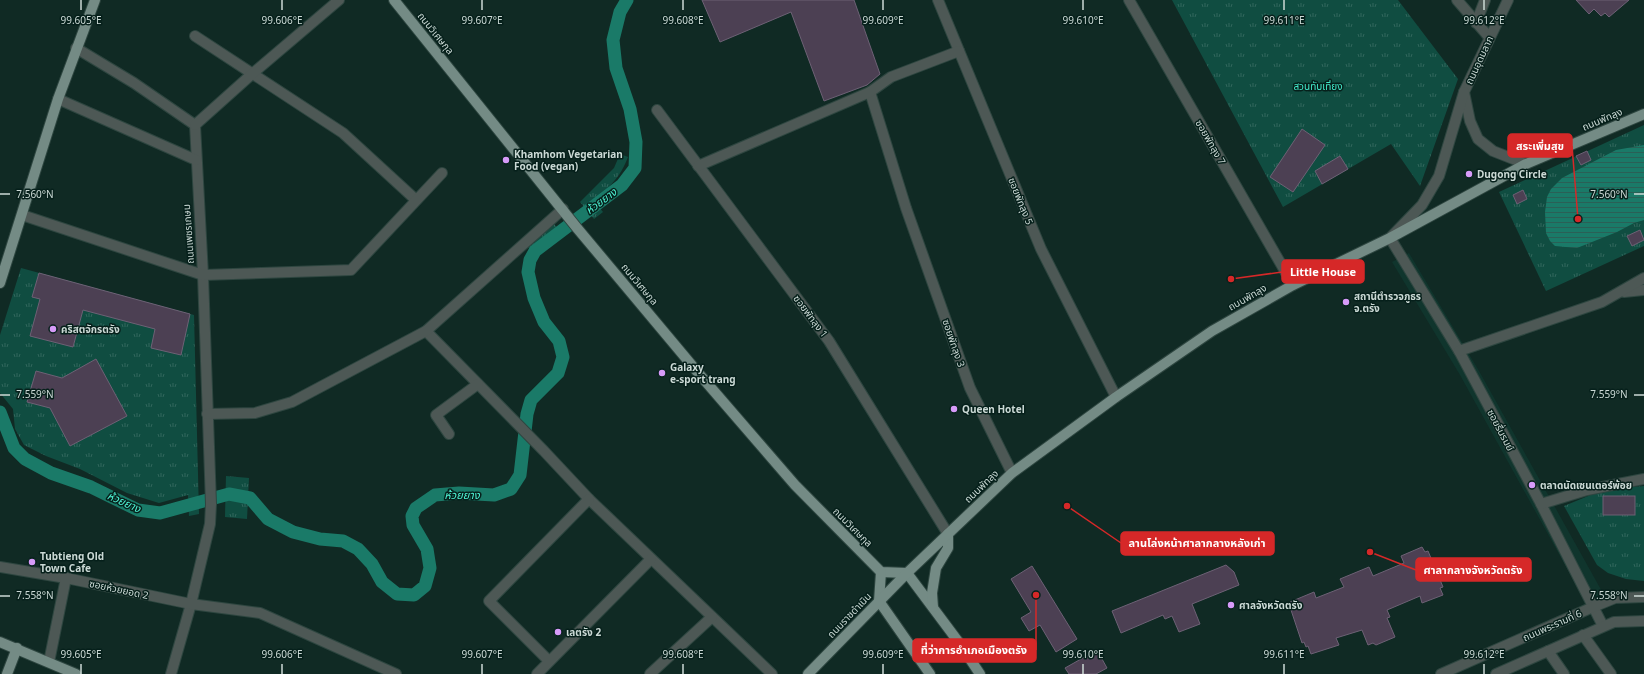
<svg xmlns="http://www.w3.org/2000/svg" width="1644" height="674" viewBox="0 0 1644 674" font-family="'Noto Sans','Noto Sans Thai',sans-serif">
	<defs>
		<pattern id="park-tufts" width="24" height="20" patternUnits="userSpaceOnUse"><rect width="24" height="20" fill="#104d41"/><path d="M3 7l-1-3M5 7V3M7 7l1-3M15 17l-1-3M17 17v-4M19 17l1-3" fill="none" stroke="#31665c"/></pattern>
		<pattern id="water-rules" width="6" height="5" patternUnits="userSpaceOnUse"><rect width="6" height="5" fill="#1a7a68"/><path d="M0 2.5h6" fill="none" stroke="#2a6056"/></pattern>
	</defs>
	<rect width="100%" height="100%" fill="#102a24"/>
	<path fill="#10352d" d="M1409,253L1479,371L1604,595L1586,603L1460,375L1392,262Z"/>
	<g fill="url(#park-tufts)">
		<path d="M1172,0H1398L1458,79L1420,186L1391,144L1283,207Z"/>
		<path d="M1644,125V246L1546,291L1499,192Z"/>
		<path d="M620,154L628,157C620,178 610,186 594,201L603,212L594,219L580,202L614,168Z"/>
		<path d="M554,224L564,236L559,240L554,234L532,252L527,246Z"/>
		<path d="M21,268L194,315L199,514L189,516L188,495L159,503L127,493L80,469L46,456L24,445L15,429L13,409L0,393V335Z"/>
		<path d="M226,476L249,478L247,519L225,517Z"/>
		<path d="M1644,486V581L1626,579L1608,573L1597,565L1564,506L1593,494L1623,488Z"/>
	</g>
	<path fill="url(#water-rules)" d="M1644,145V220L1634,223L1617,232L1577,248L1555,246L1550,241L1546,233L1545,212L1547,197L1551,189L1562,178L1616,150Z"/>
	<g fill="none" stroke-linecap="round" stroke-linejoin="round">
		<path stroke="#1a7a68" stroke-width="13" d="M0,412L14,448L25,459L51,473L91,487L138,510L160,513L229,494L250,498L268,519L293,532L320,539L343,541L358,549L372,564L382,582L397,594L414,595L425,586L430,568L427,549L413,525L412,516L416,508L435,495L459,493L494,495L511,489L520,475L527,414L531,400L558,373L563,357L559,341L544,322L534,298L528,272L530,260L535,251L622,185L635,168L636,142L630,109L616,68L613,40L620,12L627,0"/>
	</g>
	<g fill="#4c4053" stroke="#6d6175">
		<path d="M702,0H854L880,74L867,85L824,101L791,12L720,42Z"/>
		<path d="M1576,0H1629L1609,17L1605,13L1601,16L1594,9L1589,14Z"/>
		<path d="M1302,129L1325,145L1293,192L1270,177Z"/>
		<path d="M1587,151L1591,160L1581,165L1576,156Z"/>
		<path d="M1340,156L1348,169L1322,184L1315,171Z"/>
		<path d="M1523,190L1527,199L1517,204L1513,195Z"/>
		<path d="M1640,230L1644,240L1632,246L1627,236Z"/>
		<path d="M39,273L190,314L181,355L151,348L155,329L83,310L73,347L30,336L40,299L32,297Z"/>
		<path d="M96,359L127,416L70,446L50,408L27,402L36,371L62,378Z"/>
		<rect x="1603" y="496" width="32" height="19"/>
		<path d="M1422,547L1425,552L1428,551L1443,587L1440,588L1443,595L1422,603L1420,596L1387,610L1390,617L1387,618L1395,637L1376,645L1373,643L1368,645L1362,630L1336,638L1339,645L1311,654L1308,646L1306,647L1304,642L1302,643L1291,610L1293,608L1290,602L1314,592L1316,598L1344,587L1340,579L1369,567L1373,576L1404,563L1401,556Z"/>
		<path d="M1226,565L1234,572L1239,585L1192,604L1200,624L1179,632L1172,616L1165,619L1163,615L1121,633L1112,611Z"/>
		<path d="M1032,566L1077,639L1056,652L1040,625L1029,631L1021,618L1031,612L1011,579Z"/>
		<path d="M1097,650L1107,668L1096,674H1069L1065,668Z"/>
	</g>
	<g fill="none" stroke-linecap="round" stroke-linejoin="round">
		<g stroke="#2e4640" stroke-width="12">
			<g id="minor">
				<path d="M938,0L1041,249L1116,397"/>
				<path d="M1129,0L1293,285"/>
				<path d="M1457,0L1489,37"/>
				<path d="M1508,0L1464,92L1470,121L1478,139L1493,151L1526,164"/>
				<path d="M1476,23L1485,0"/>
				<path d="M195,36L343,133L416,200"/>
				<path d="M76,48L134,83L195,125L203,275L211,504L210,524L191,604L171,674"/>
				<path d="M870,92L906,208L970,388L1012,473"/>
				<path d="M1464,92L1439,176L1422,205L1390,238L1459,351L1541,504L1603,626"/>
				<path d="M58,99L196,160"/>
				<path d="M657,110L829,341L948,534"/>
				<path d="M195,125L252,74L339,0"/>
				<path d="M698,166L870,92L891,77L959,51"/>
				<path d="M22,215L203,275L351,270L442,173"/>
				<path d="M1624,292L1644,290"/>
				<path d="M426,331L544,451L589,499L772,674"/>
				<path d="M1459,351L1602,302L1644,278"/>
				<path d="M207,414L255,413L292,402L426,331L563,209"/>
				<path d="M449,434L436,415L478,384"/>
				<path d="M1541,504L1587,490L1644,479"/>
				<path d="M0,567L66,578L191,604L260,613L396,674"/>
				<path d="M1583,635L1611,674"/>
				<path d="M1548,651L1564,674"/>
				<path d="M549,661L489,601L589,499"/>
				<path d="M49,662L66,578"/>
				<path d="M537,674L651,559"/>
				<path d="M650,674L712,617"/>
				<path d="M1441,674L1593,607L1615,598L1644,597"/>
				<path d="M1496,674L1614,622L1644,621"/>
			</g>
		</g>
		<g stroke="#2e4640" stroke-width="12">
			<g id="major">
				<path d="M394,0L577,228L700,375L795,485L881,572L907,573L960,644L980,674"/>
				<path d="M0,283L58,99L95,0"/>
				<path d="M881,572L879,601L930,674"/>
				<path d="M933,607L932,593L936,568L948,548V534"/>
				<path d="M0,642L76,674"/>
				<path d="M7,674L17,648"/>
				<path d="M808,674L907,573L1012,473L1116,397L1212,331L1293,285L1390,238L1526,164L1644,114"/>
			</g>
		</g>
		<use href="#minor" stroke="#4d5855" stroke-width="10"/>
		<use href="#major" stroke="#748b85" stroke-width="10"/>
	</g>
	<path fill="none" stroke="#cbd9d5" stroke-width="1.5" d="M81,0V10M282,0V10M482,0V10M683,0V10M883,0V10M1083,0V10M1284,0V10M1484,0V10M0,194H10M1634,194H1644M0,395H10M1634,395H1644M0,596H10M1634,596H1644M81,664V674M282,664V674M482,664V674M683,664V674M883,664V674M1083,664V674M1284,664V674M1484,664V674"/>
	<g fill="#d79bf9" stroke="#06201b" stroke-width="1.5">
		<circle cx="506" cy="160" r="4"/>
		<circle cx="1469" cy="174" r="4"/>
		<circle cx="1346" cy="302" r="4"/>
		<circle cx="53" cy="329" r="4"/>
		<circle cx="662" cy="373" r="4"/>
		<circle cx="954" cy="409" r="4"/>
		<circle cx="1532" cy="485" r="4"/>
		<circle cx="32" cy="562" r="4"/>
		<circle cx="1231" cy="605" r="4"/>
		<circle cx="558" cy="632" r="4"/>
	</g>
	<g text-anchor="middle" stroke-width="3" stroke-linejoin="round" paint-order="stroke">
		<g font-size="10" fill="#cbd9d5" stroke="#06201b">
			<text transform="translate(436 33) rotate(51)" y="4">ถนนวิเศษกุล</text>
			<text transform="translate(1479 60) rotate(-65)" y="4">ถนนอุดมลาภ</text>
			<text transform="translate(1602 119) rotate(-23)" y="4">ถนนพัทลุง</text>
			<text transform="translate(1211 142) rotate(60)" y="4">ซอยพัทลุง 7</text>
			<text transform="translate(1021 201) rotate(68)" y="4">ซอยพัทลุง 5</text>
			<text transform="translate(188 234) rotate(-94)" y="4">ถนนเพชรเกษม</text>
			<text transform="translate(640 284) rotate(50)" y="4">ถนนวิเศษกุล</text>
			<text transform="translate(1247 297) rotate(-30)" y="4">ถนนพัทลุง</text>
			<text transform="translate(811 316) rotate(53)" y="4">ซอยพัทลุง 1</text>
			<text transform="translate(954 343) rotate(71)" y="4">ซอยพัทลุง 3</text>
			<text transform="translate(1501 430) rotate(62)" y="4">ซอยรื่นรมย์</text>
			<text transform="translate(981 486) rotate(-44)" y="4">ถนนพัทลุง</text>
			<text transform="translate(853 527) rotate(45)" y="4">ถนนวิเศษกุล</text>
			<text transform="translate(119 589) rotate(12)" y="4">ซอยห้วยยอด 2</text>
			<text transform="translate(849 615) rotate(-46)" y="4">ถนนราชดำเนิน</text>
			<text transform="translate(1552 625) rotate(-24)" y="4">ถนนพระรามที่ 6</text>
		</g>
		<g font-size="10" fill="#43eacb" stroke="#06201b">
			<text x="1318" y="90">สวนทับเที่ยง</text>
		</g>
		<g font-size="10" font-weight="bold" fill="#cbd9d5" stroke="#06201b" text-anchor="start">
			<text x="514" y="158">Khamhom Vegetarian<tspan x="514" dy="12">Food (vegan)</tspan></text>
			<text x="1477" y="178">Dugong Circle</text>
			<text x="1354" y="300">สถานีตำรวจภูธร<tspan x="1354" dy="12">จ.ตรัง</tspan></text>
			<text x="61" y="333">คริสตจักรตรัง</text>
			<text x="670" y="371">Galaxy<tspan x="670" dy="12">e-sport trang</tspan></text>
			<text x="962" y="413">Queen Hotel</text>
			<text x="1540" y="489">ตลาดนัดเซนเตอร์พ้อย</text>
			<text x="40" y="560">Tubtieng Old<tspan x="40" dy="12">Town Cafe</tspan></text>
			<text x="1239" y="609">ศาลจังหวัดตรัง</text>
			<text x="566" y="636">เลตรัง 2</text>
		</g>
		<g font-size="11" font-style="italic" fill="#4ef2d3" stroke="#06201b">
			<text transform="translate(601 201) rotate(-37)" y="4">ห้วยยาง</text>
			<text x="462" y="499">ห้วยยาง</text>
			<text transform="translate(124 502) rotate(24)" y="4">ห้วยยาง</text>
		</g>
	</g>
	<g font-size="10" text-anchor="middle" fill="#cbd9d5" stroke="#06201b" stroke-width="3" stroke-linejoin="round" paint-order="stroke">
		<text x="81" y="24">99.605°E</text>
		<text x="282" y="24">99.606°E</text>
		<text x="482" y="24">99.607°E</text>
		<text x="683" y="24">99.608°E</text>
		<text x="883" y="24">99.609°E</text>
		<text x="1083" y="24">99.610°E</text>
		<text x="1284" y="24">99.611°E</text>
		<text x="1484" y="24">99.612°E</text>
		<text x="35" y="198">7.560°N</text>
		<text x="1609" y="198">7.560°N</text>
		<text x="35" y="398">7.559°N</text>
		<text x="1609" y="398">7.559°N</text>
		<text x="35" y="599">7.558°N</text>
		<text x="1609" y="599">7.558°N</text>
		<text x="81" y="658">99.605°E</text>
		<text x="282" y="658">99.606°E</text>
		<text x="482" y="658">99.607°E</text>
		<text x="683" y="658">99.608°E</text>
		<text x="883" y="658">99.609°E</text>
		<text x="1083" y="658">99.610°E</text>
		<text x="1284" y="658">99.611°E</text>
		<text x="1484" y="658">99.612°E</text>
	</g>
	<path fill="none" stroke="#d62828" stroke-width="1.5" d="M1578 219L1572 146M1231 279L1282 272M1067 506L1121 543M1370 552L1416 570M1036 595L1036 650"/>
	<g fill="#d62828" stroke="#06201b" stroke-width="1.5">
		<circle cx="1578" cy="219" r="4"/>
		<circle cx="1231" cy="279" r="4"/>
		<circle cx="1067" cy="506" r="4"/>
		<circle cx="1370" cy="552" r="4"/>
		<circle cx="1036" cy="595" r="4"/>
	</g>
	<g fill="#d62828" stroke="#d62828" stroke-width="1.5">
		<rect x="1508" y="134" width="64" height="23" rx="4"/>
		<rect x="1282" y="260" width="82" height="23" rx="4"/>
		<rect x="1121" y="532" width="153" height="23" rx="4"/>
		<rect x="1416" y="558" width="115" height="23" rx="4"/>
		<rect x="913" y="639" width="123" height="23" rx="4"/>
	</g>
	<g font-size="11" text-anchor="middle" font-weight="bold" fill="#fff">
		<text x="1540" y="150">สระเพิ่มสุข</text>
		<text x="1323" y="276">Little House</text>
		<text x="1197" y="547">ลานโล่งหน้าศาลากลางหลังเก่า</text>
		<text x="1473" y="574">ศาลากลางจังหวัดตรัง</text>
		<text x="974" y="654">ที่ว่าการอำเภอเมืองตรัง</text>
	</g>
</svg>
